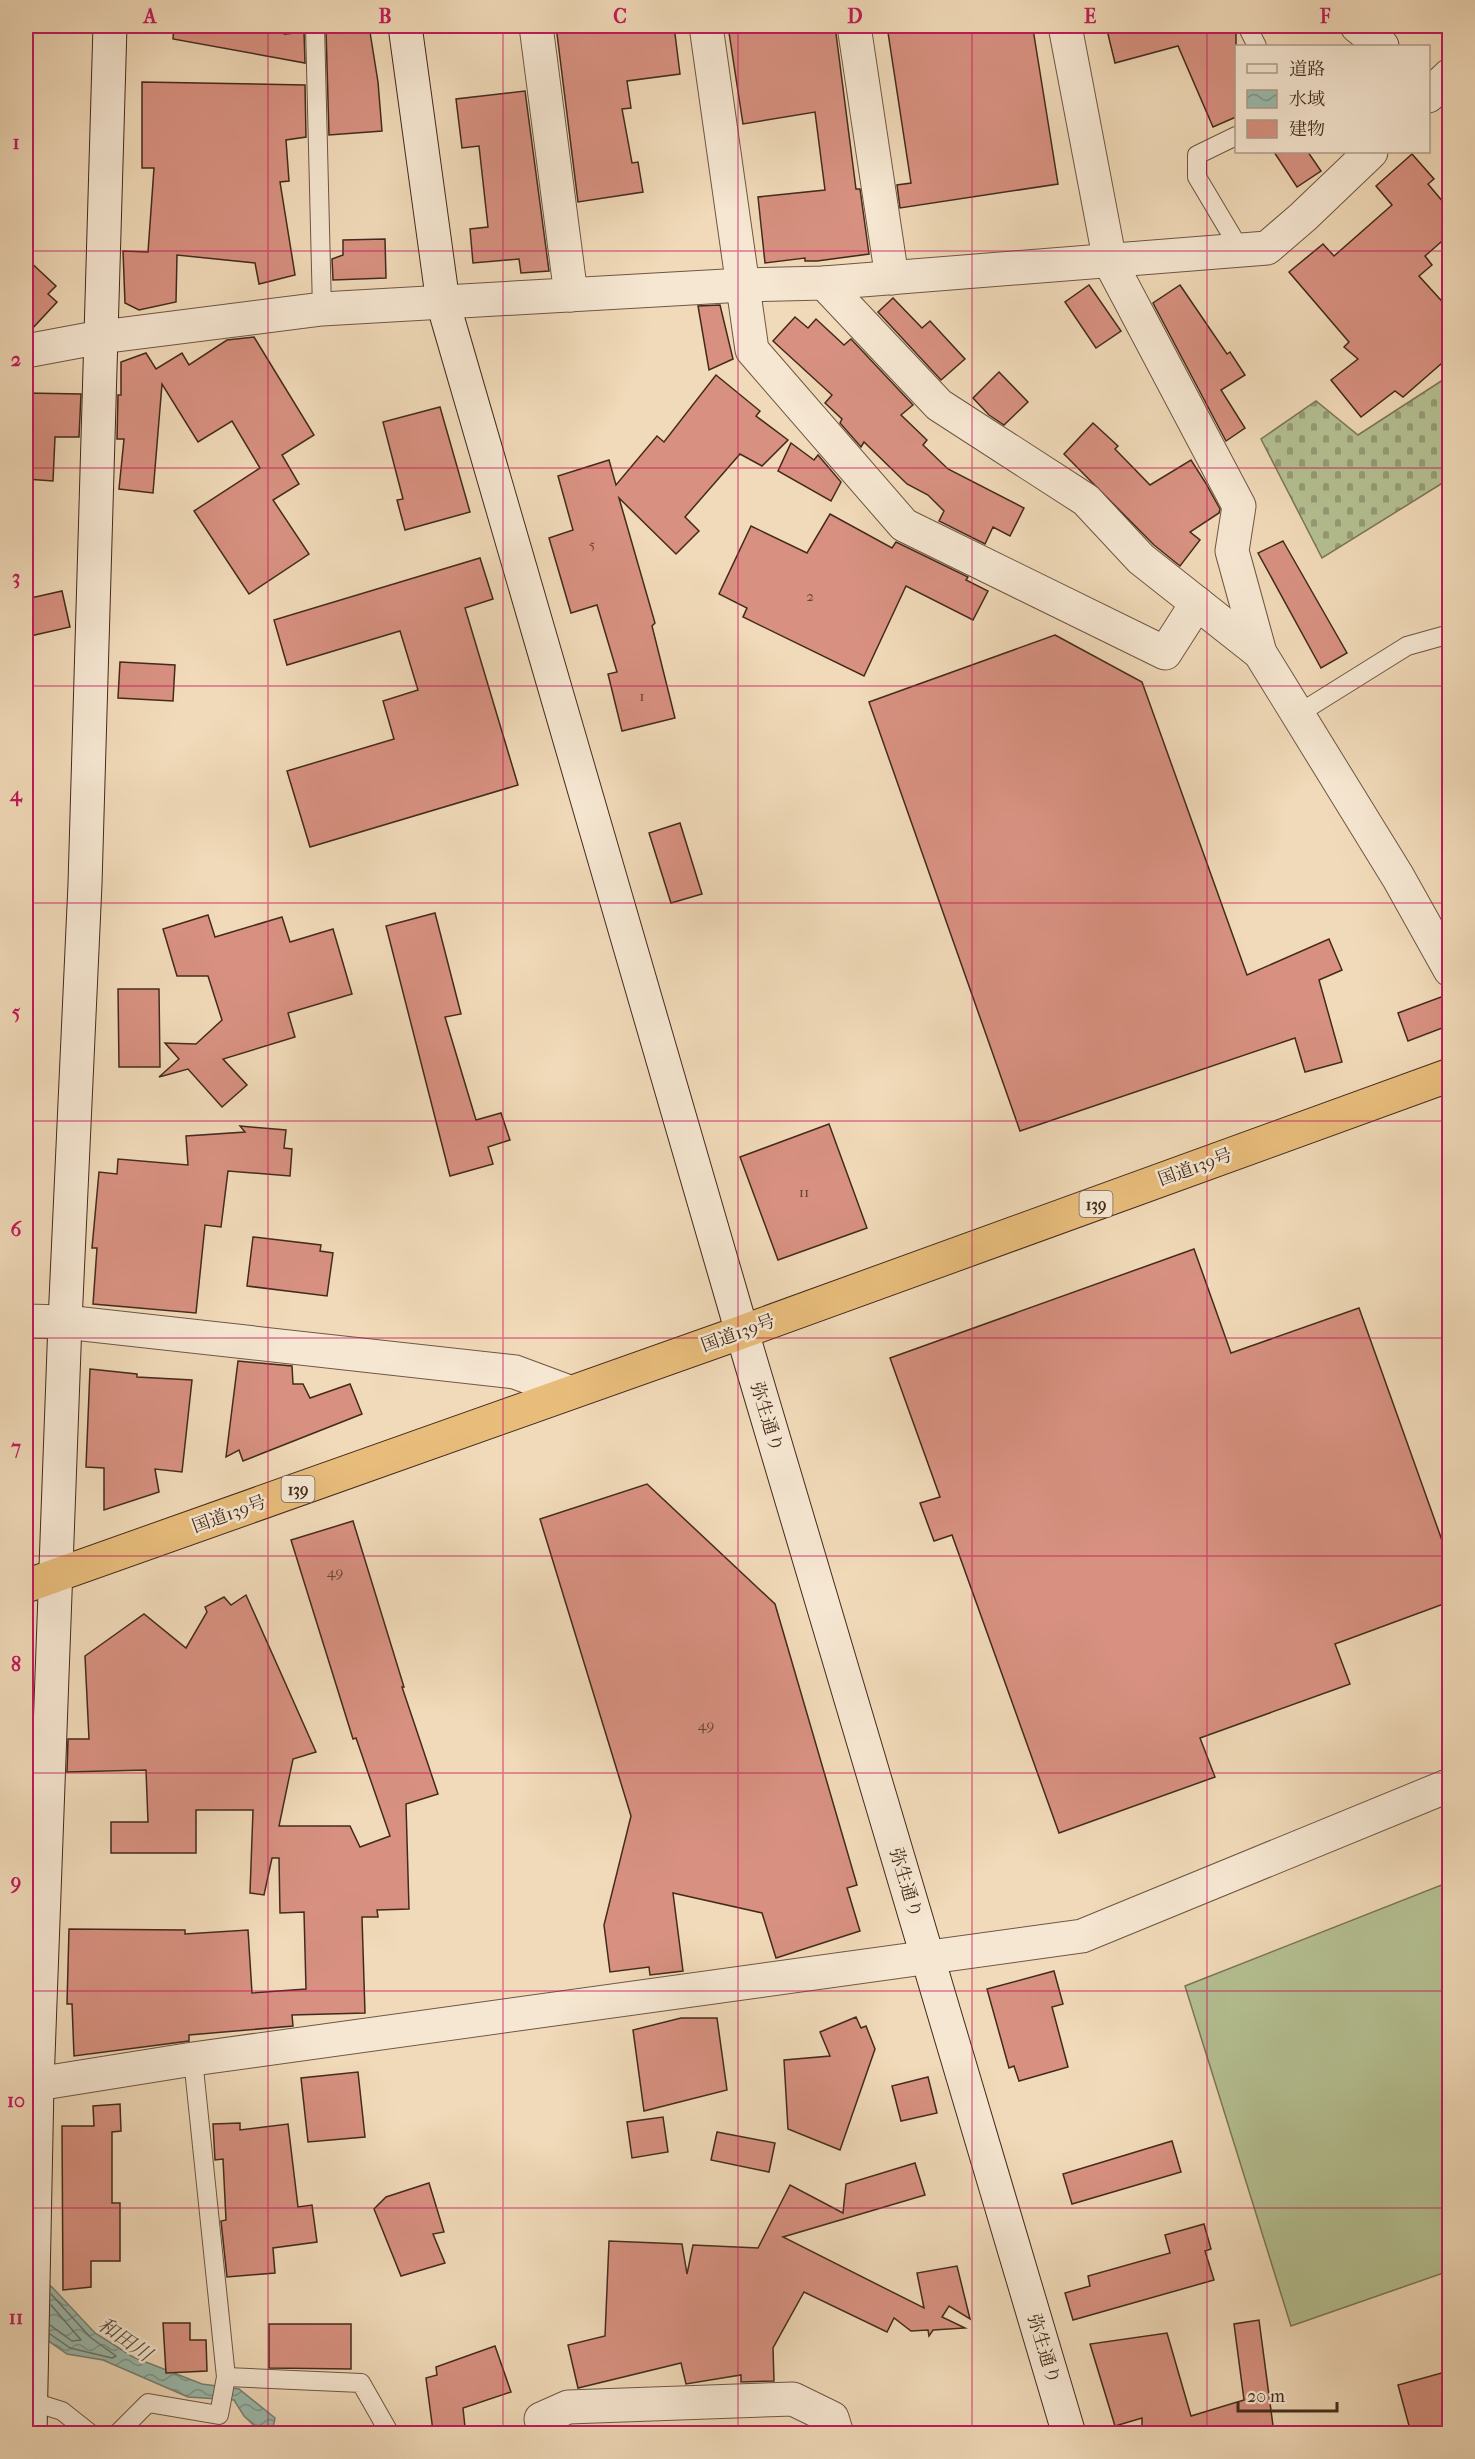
<svg xmlns="http://www.w3.org/2000/svg" width="1475" height="2459" viewBox="0 0 1475 2459" font-family="'IM FELL French Canon','Noto Serif JP',serif">
	<defs>
		<pattern id="cemetery-stones" width="16" height="16" patternUnits="userSpaceOnUse" patternTransform="scale(1.5)"><rect width="16" height="16" fill="#b5c193"/><path d="M2 7V4a2 2 0 0 1 4 0v3zM10 15v-3a2 2 0 0 1 4 0v3z" fill="#959d77"/></pattern>
		<pattern id="water-waves" width="16" height="10" patternUnits="userSpaceOnUse" patternTransform="scale(1.5)"><rect width="16" height="10" fill="#9bbbae"/><path d="M0 5q4-4 8 0t8 0" fill="none" stroke="#80988d"/></pattern>
	</defs>
	<rect width="100%" height="100%" fill="#f1dab9"/>
	<filter id="stains"><feTurbulence type="fractalNoise" baseFrequency=".00333" numOctaves="4"/><feColorMatrix values="0 0 0 0 .2 0 0 0 0 .09 0 0 0 0 .02 0 0 0 .5 -.17"/></filter>
	<radialGradient id="worn" r=".72"><stop offset=".6" stop-color="#630" stop-opacity="0"/><stop offset="1" stop-color="#630" stop-opacity=".3"/></radialGradient>
	<path fill="url(#cemetery-stones)" stroke="#7c7658" stroke-width="1.5" d="M1449,376V479L1322,558L1261,439L1316,401L1358,435Z"/>
	<path fill="#b5c193" stroke="#7c7658" stroke-width="1.5" d="M1449,1882V2271L1291,2326L1185,1986Z"/>
	<path fill="url(#water-waves)" stroke="#788174" stroke-width="1.5" d="M26,2271L52,2287L95,2333L133,2357L202,2384L239,2389L275,2418L272,2433H262L244,2416L234,2400L188,2397L103,2360L67,2354L26,2325Z"/>
	<g fill="none" stroke-linecap="round" stroke-linejoin="round">
		<g stroke="#6f7365" stroke-width="1.5">
			<path d="M50,2325L72,2341L81,2340L51,2305"/>
			<path d="M50,2334L70,2348L112,2358L116,2356L90,2337L51,2294"/>
		</g>
	</g>
	<g fill="#d89181" stroke="#432b1c" stroke-width="1.5">
		<path d="M174,26H291L285,34L304,32L305,63L173,39Z"/>
		<path d="M369,26L378,82L382,131L329,135L326,30Z"/>
		<path d="M556,26H674L680,74L627,81L631,108L622,109L632,163L638,162L643,192L578,202Z"/>
		<path d="M728,26H835L856,189H860L869,254L817,261H805V258L765,263L758,197L825,190L815,112L743,124Z"/>
		<path d="M887,26H1027V30L1033,29L1058,184L900,208L897,185L911,183Z"/>
		<path d="M1106,26H1236V117L1213,127L1178,46L1115,63Z"/>
		<path d="M142,82L305,85L306,137L286,140L289,181L280,182L295,275L259,284L255,263L177,255L176,302L139,310L125,303L123,251L148,252L154,168H142Z"/>
		<path d="M525,91L549,271L521,273L519,259L473,263L470,229L488,227L479,146L462,148L456,99Z"/>
		<path d="M1274,152H1308L1321,171L1297,187Z"/>
		<path d="M1412,154L1434,179L1428,184L1449,209V235L1425,256L1432,265L1419,276L1449,309V357L1403,397L1395,391L1361,417L1331,380L1358,359L1344,347L1349,342L1289,272L1323,244L1334,256L1392,205L1376,186Z"/>
		<path d="M385,239L386,278L333,280L332,259L343,255V240Z"/>
		<path d="M26,258L56,286L48,294L57,302L30,331L26,332Z"/>
		<path d="M1089,285L1121,331L1096,348L1065,302Z"/>
		<path d="M1180,285L1227,354L1230,352L1245,375L1221,390L1245,428L1226,441L1153,303Z"/>
		<path d="M893,298L922,328L930,321L965,359L941,380L878,312Z"/>
		<path d="M720,305L733,359L709,370L698,306Z"/>
		<path d="M795,317L808,328L816,319L844,345L851,339L913,405L901,415L927,440L923,445L948,469L1024,508L1010,536L993,527L985,544L939,521L944,511L928,495L907,484L864,442L861,447L840,423L842,419L825,403L832,395L773,341Z"/>
		<path d="M254,337L314,435L282,455L299,484L273,500L309,554L249,594L194,511L260,468L232,421L198,442L162,384L153,493L119,489L124,439H117L118,395H121V362L146,353L156,369L182,353L189,365L227,340Z"/>
		<path d="M999,372L1028,402L1004,425L989,415L973,398Z"/>
		<path d="M716,375L760,411L756,416L788,440L762,466L740,454L685,517L699,531L676,554L619,498L655,623L652,626L675,718L622,731L608,674L617,672L597,605L571,613L549,538L573,530L558,476L609,460L616,485L657,436L664,442Z"/>
		<path d="M26,393L81,394L79,437H55L53,481L26,479Z"/>
		<path d="M440,407L470,512L405,530L397,500L403,499L383,422Z"/>
		<path d="M1093,423L1118,446L1115,449L1150,485L1191,460L1205,482L1220,509L1219,513L1190,532L1200,540L1180,566L1154,545L1064,454Z"/>
		<path d="M791,443L814,460L818,455L841,482L831,501L778,471Z"/>
		<path d="M830,514L892,548L896,542L968,577L966,580L988,591L973,620L906,586L864,676L743,617L747,608L719,594L751,526L807,553Z"/>
		<path d="M1283,541L1347,653L1321,668L1258,553Z"/>
		<path d="M480,558L493,599L465,608L518,785L310,847L287,771L394,739L383,701L418,690L400,631L287,665L274,620Z"/>
		<path d="M62,591L70,627L26,637V599Z"/>
		<path d="M1055,635L1142,682L1247,975L1329,939L1342,970L1319,980L1342,1062L1305,1072L1295,1038L1020,1131L869,702Z"/>
		<path d="M120,662L175,665L173,701L118,698Z"/>
		<path d="M680,823L702,894L671,903L649,833Z"/>
		<path d="M435,913L461,1014L445,1017L476,1120L501,1113L510,1140L488,1147L493,1164L450,1176L386,926Z"/>
		<path d="M208,915L215,937L282,917L290,942L333,929L352,994L288,1013L295,1037L223,1059L247,1085L222,1107L188,1069L159,1077L179,1059L165,1043L196,1044L222,1020L208,976H177L163,929Z"/>
		<path d="M118,989H159L160,1067H119Z"/>
		<path d="M1449,994V1013L1445,1027L1408,1041L1398,1013Z"/>
		<path d="M829,1124L867,1228L778,1260L740,1157Z"/>
		<path d="M240,1126L286,1130L284,1148L292,1149L290,1176L228,1171L221,1227L205,1225L196,1313L93,1304L97,1248H92L99,1172L117,1174L118,1159L188,1165L186,1136L245,1132Z"/>
		<path d="M253,1237L321,1245L320,1251L333,1253L327,1296L247,1286Z"/>
		<path d="M1194,1249L1231,1353L1359,1308L1449,1560V1602L1335,1644L1350,1684L1200,1738L1215,1777L1059,1833L952,1535L934,1541L920,1503L940,1497L890,1358Z"/>
		<path d="M238,1361L292,1366L293,1384H303L310,1398L350,1384L362,1414L243,1461L239,1450L226,1457Z"/>
		<path d="M90,1369L137,1374V1377L192,1380L182,1472L155,1469L159,1492L104,1510V1468L86,1467Z"/>
		<path d="M647,1484L775,1604L857,1885L847,1888L860,1931L776,1958L762,1913L673,1893L683,1971L650,1975L649,1967L610,1972L604,1925L631,1816L540,1519Z"/>
		<path d="M353,1521L404,1687H402L438,1794L406,1804L409,1909L377,1910L378,1917H362L365,2013L292,2015L293,2026L189,2035V2041L74,2056L72,2004H67L69,1929L185,1930V1934L248,1930L252,1993L306,1989L304,1912L280,1913L279,1858H272L264,1895L250,1893L253,1810H196V1853H111V1822H148L146,1770L67,1772L68,1739H89L85,1656L144,1614L186,1648L207,1612L205,1607L224,1597L231,1605L246,1595L316,1752L293,1759L279,1826H350L360,1847L390,1836L356,1738L353,1739L291,1540Z"/>
		<path d="M31,1740L30,1773H26V1741Z"/>
		<path d="M1054,1971L1063,2004L1052,2007L1068,2067L1019,2081L1014,2066L1009,2068L987,1989Z"/>
		<path d="M856,2017L861,2028L866,2026L875,2049L840,2150L788,2129L784,2060L830,2056L820,2032Z"/>
		<path d="M681,2018H717L727,2090L644,2111L633,2030Z"/>
		<path d="M358,2072L365,2137L308,2142L301,2078Z"/>
		<path d="M928,2077L937,2113L901,2121L892,2086Z"/>
		<path d="M120,2104L121,2131L112,2132V2203H120V2261H91V2287L63,2290L62,2126H94L93,2106Z"/>
		<path d="M663,2117L668,2152L632,2158L627,2122Z"/>
		<path d="M240,2123V2130L288,2124L298,2207L312,2205L317,2242L273,2248L275,2273L227,2277L221,2221L226,2220L223,2159L215,2160L213,2124Z"/>
		<path d="M717,2132L775,2143L769,2172L711,2160Z"/>
		<path d="M1172,2141L1181,2172L1072,2204L1063,2174Z"/>
		<path d="M915,2163L925,2195L783,2237L924,2308L917,2273L957,2266L970,2319L949,2306L942,2317L965,2328L933,2330L929,2336L928,2330L911,2331L894,2318L887,2332L804,2292L773,2348L774,2381L741,2382V2375L686,2384L681,2363L578,2388L568,2345L605,2336L609,2241L682,2244L687,2274L693,2245L758,2248L790,2185L843,2213L846,2184Z"/>
		<path d="M429,2183L444,2232L433,2234L445,2263L401,2276L374,2209L386,2197Z"/>
		<path d="M1204,2224L1211,2249L1205,2251L1214,2280L1073,2320L1065,2293L1090,2286L1088,2276L1170,2253L1165,2235Z"/>
		<path d="M1259,2320L1274,2433H1142V2418L1115,2426L1090,2344L1167,2333L1191,2416L1244,2400L1234,2324Z"/>
		<path d="M163,2323H190V2340H206L207,2371L166,2373Z"/>
		<path d="M269,2324H351V2369L269,2368Z"/>
		<path d="M495,2346L511,2392L463,2408L465,2427L433,2431L426,2378L437,2375L436,2367Z"/>
		<path d="M1449,2371V2433H1411L1398,2385Z"/>
	</g>
	<g fill="none" stroke-linecap="round" stroke-linejoin="round">
		<g stroke="#6e5743" stroke-width="20">
			<g id="lane">
				<path d="M315,26L322,309"/>
				<path d="M1247,26L1257,46"/>
				<path d="M1236,136L1197,155V177L1241,251"/>
				<path d="M1298,714L1407,646L1450,634"/>
				<path d="M226,2377L361,2383L390,2434"/>
				<path d="M30,2401L62,2411L91,2434"/>
				<path d="M117,2434L148,2403L219,2415L226,2377L193,2059"/>
			</g>
		</g>
		<g stroke="#6e5743" stroke-width="35">
			<g id="street">
				<path d="M536,26L571,295"/>
				<path d="M706,26L752,350L904,525L1165,653L1197,603"/>
				<path d="M854,26L892,278"/>
				<path d="M1065,26L1110,262L1239,506L1232,551L1260,653L1398,877L1450,970"/>
				<path d="M1357,26L1382,46"/>
				<path d="M1428,96L1450,75"/>
				<path d="M824,283L939,405L1086,500L1141,559L1260,653"/>
				<path d="M26,351L101,337L322,309L743,285L824,283L1267,248L1303,217L1371,152"/>
				<path d="M26,1321L65,1322L515,1372L569,1392"/>
				<path d="M26,2078L37,2084L193,2059L1082,1936L1450,1785"/>
				<path d="M545,2434L541,2419L568,2407L793,2399L832,2418L837,2434"/>
			</g>
		</g>
		<g stroke="#432b1c" stroke-width="35">
			<g id="secondary">
				<path d="M405,26L443,303L742,1332L1069,2434"/>
				<path d="M30,2434L37,2084L65,1322L85,884L110,26"/>
			</g>
		</g>
		<g stroke="#432b1c" stroke-width="35">
			<path id="highway" d="M26,1586L742,1332L1450,1075"/>
		</g>
		<use href="#lane" stroke="#f6e7d2" stroke-width="18"/>
		<use href="#street" stroke="#f6e7d2" stroke-width="33"/>
		<use href="#secondary" stroke="#f6e7d2" stroke-width="33"/>
		<use href="#highway" stroke="#e8bd7c" stroke-width="33"/>
	</g>
	<path fill="none" stroke="#c2185b" stroke-width="1.5" stroke-opacity="0.55" d="M268,26V2434M503,26V2434M738,26V2434M972,26V2434M1207,26V2434M26,251H1450M26,468H1450M26,686H1450M26,903H1450M26,1121H1450M26,1338H1450M26,1556H1450M26,1773H1450M26,1991H1450M26,2208H1450"/>
	<g text-anchor="middle" stroke-width="5" stroke-linejoin="round" paint-order="stroke">
		<g font-size="15" fill="#684435">
			<text x="592" y="549">5</text>
			<text x="810" y="601">2</text>
			<text x="642" y="701">1</text>
			<text x="804" y="1197">11</text>
			<text x="335" y="1577">49</text>
			<text x="706" y="1730">49</text>
		</g>
		<g fill="#f6e7d2" stroke="#796353" stroke-width="1.5">
			<rect x="1079.5" y="1191" width="33" height="26" rx="4.5"/>
			<rect x="281.5" y="1476" width="33" height="26" rx="4.5"/>
		</g>
		<g font-size="16" font-weight="bold" fill="#432b1c">
			<text x="1096" y="1210">139</text>
			<text x="298" y="1495">139</text>
		</g>
		<g font-size="18" fill="#432b1c" stroke="#f6e7d2">
			<text transform="translate(1195 1167) rotate(-20)" y="6">国道139号</text>
			<text transform="translate(738 1333) rotate(-20)" y="6">国道139号</text>
			<text transform="translate(767 1417) rotate(73)" y="6">弥生通り</text>
			<text transform="translate(229 1514) rotate(-20)" y="6">国道139号</text>
			<text transform="translate(906 1883) rotate(73)" y="6">弥生通り</text>
			<text transform="translate(1044 2349) rotate(73)" y="6">弥生通り</text>
		</g>
		<g font-size="20" font-style="italic" fill="#594f40" stroke="#f6e7d2">
			<text transform="translate(125 2339) rotate(35)" y="7">和田川</text>
		</g>
	</g>
	<rect width="1475" height="2459" fill="none" stroke="#f1dab9" stroke-width="66"/>
	<rect x="1235" y="45" width="195" height="108" fill="#f6e7d2" stroke="#ae9c89" stroke-width="1.5"/>
	<rect x="1247" y="64" width="30" height="9" fill="#f6e7d2" stroke="#ae9c89" stroke-width="1.5"/>
	<text x="1289" y="75" font-size="18" fill="#432b1c">道路</text>
	<rect x="1247" y="90" width="30" height="18" fill="url(#water-waves)" stroke="#ae9c89" stroke-width="1.5"/>
	<text x="1289" y="105" font-size="18" fill="#432b1c">水域</text>
	<rect x="1247" y="120" width="30" height="18" fill="#d89181" stroke="#ae9c89" stroke-width="1.5"/>
	<text x="1289" y="135" font-size="18" fill="#432b1c">建物</text>
	<path d="M1238 2402v9h99v-9" fill="none" stroke="#432b1c" stroke-width="3"/>
	<text x="1247" y="2402" font-size="18" fill="#432b1c" stroke="#f6e7d2" stroke-width="4.5" paint-order="stroke">20 m</text>
	<rect x="33" y="33" width="1409" height="2393" fill="none" stroke="#c2185b" stroke-width="2"/>
	<g font-size="20" text-anchor="middle" font-weight="bold" fill="#c2185b">
		<text x="150" y="23">A</text>
		<text x="385" y="23">B</text>
		<text x="620" y="23">C</text>
		<text x="855" y="23">D</text>
		<text x="1090" y="23">E</text>
		<text x="1325" y="23">F</text>
		<text x="16" y="149">1</text>
		<text x="16" y="366">2</text>
		<text x="16" y="584">3</text>
		<text x="16" y="801">4</text>
		<text x="16" y="1019">5</text>
		<text x="16" y="1236">6</text>
		<text x="16" y="1454">7</text>
		<text x="16" y="1671">8</text>
		<text x="16" y="1889">9</text>
		<text x="16" y="2107">10</text>
		<text x="16" y="2324">11</text>
	</g>
	<rect width="100%" height="100%" filter="url(#stains)"/>
	<rect width="100%" height="100%" fill="url(#worn)"/>
</svg>
